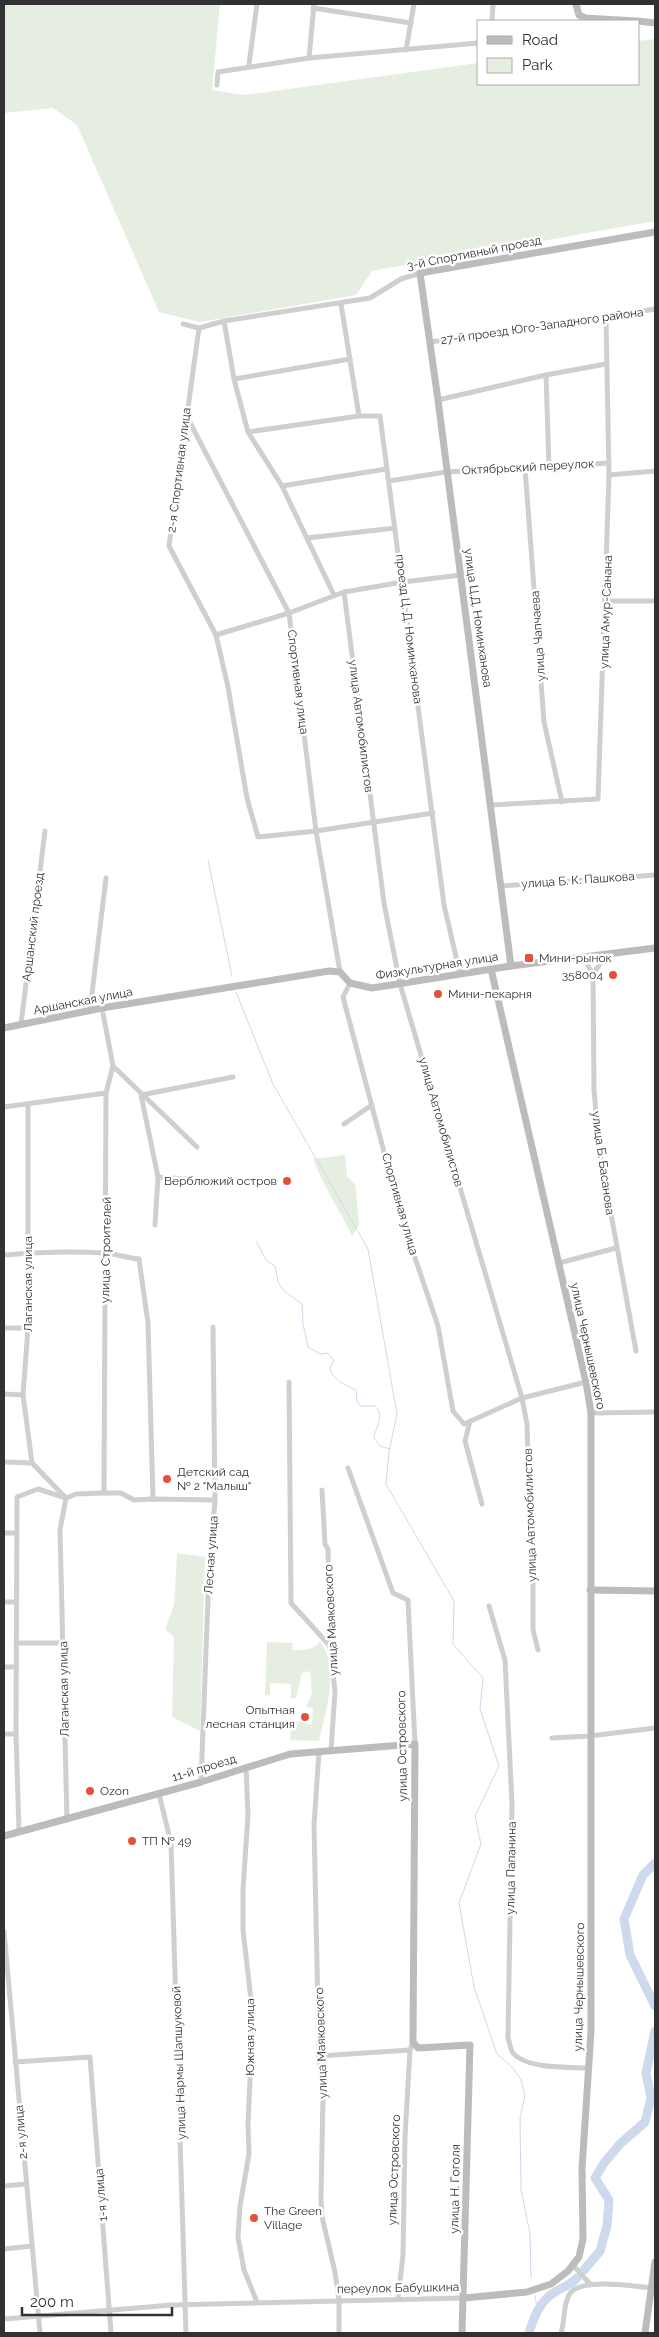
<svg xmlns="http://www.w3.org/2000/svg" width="659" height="2337" viewBox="0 0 659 2337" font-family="Raleway,sans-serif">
	<rect width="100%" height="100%" fill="#fff"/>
	<g fill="#e5eee0">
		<path d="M4,4H220L212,90L244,95L478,63V84H638V41L655,39V221L372,271L356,295L200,322L159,312L77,125L53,108L4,113Z"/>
		<path d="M345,1155L347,1176L355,1184L357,1201L359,1225L352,1236C340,1210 323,1186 313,1159Z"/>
		<path d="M177,1553L205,1557L200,1731L172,1717L174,1637L165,1629L174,1605Z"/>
		<path d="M320,1641C340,1669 326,1711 319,1741L290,1740L291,1722L296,1721L312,1725L313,1708L306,1707L312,1693L310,1671L302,1673L296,1698H291V1684L270,1683V1695L265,1696L267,1642L293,1643L292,1650C303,1650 313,1651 320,1641Z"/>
	</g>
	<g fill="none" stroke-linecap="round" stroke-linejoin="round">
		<g stroke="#cddaed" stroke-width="1">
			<path d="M208,860L232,976"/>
			<path d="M236,992L273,1084L368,1249L397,1414L389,1452L386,1484L454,1601L453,1644L483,1678L480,1709L499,1766L475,1816L481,1844L459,1903L474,1987L497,2054L513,2068L521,2080L525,2095L520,2119L521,2189L530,2234L531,2278"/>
			<path d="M256,1241L266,1260L275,1266L278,1282L283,1290L302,1304L303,1324L308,1347L320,1354L328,1353L334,1361L330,1368C333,1381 344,1384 356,1390L357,1401L360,1406H375C385,1416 376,1426 374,1438L380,1446L390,1449"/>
			<path d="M577,2278L580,2274"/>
			<path d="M535,2296L537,2308"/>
		</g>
		<g stroke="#cddaed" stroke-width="9">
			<path d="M655,1863L643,1875L624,1919L630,1955L655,2006"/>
			<path d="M584,2270L600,2251L607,2226L609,2200L595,2178L604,2163L620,2144L645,2122L651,2098L646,2073L655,2031"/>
			<path d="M529,2333C534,2317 539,2303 553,2293C562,2287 570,2286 577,2278"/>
		</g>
		<g stroke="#cfcfcf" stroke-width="5">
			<path d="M313,8L411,23"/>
			<path d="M492,21L493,4"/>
			<path d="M406,50L414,4"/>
			<path d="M309,58L314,4"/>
			<path d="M249,64L257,4"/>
			<path d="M217,85L218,72L309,58L478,43"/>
			<path d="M341,304L359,416H380L444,905L460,974"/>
			<path d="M224,321L234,379L248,432L282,486L334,595"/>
			<path d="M183,324L199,328L224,321L370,298L401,279L420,273"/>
			<path d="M199,328L169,546L216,635L228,687L247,798L258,837L316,831L433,813"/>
			<path d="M429,342L516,332L655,309"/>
			<path d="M546,375L549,467"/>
			<path d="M234,379L350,359"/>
			<path d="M438,400L546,375L606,364"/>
			<path d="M186,415L289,613L316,831L340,972"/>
			<path d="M248,432L359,416"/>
			<path d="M525,468L544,722L562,802"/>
			<path d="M609,475L655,471"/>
			<path d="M389,481L446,472L609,463"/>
			<path d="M282,486L386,469"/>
			<path d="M307,538L395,528"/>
			<path d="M344,592L384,903L400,984L522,1398L527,1424L529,1489L533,1531V1630L538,1650"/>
			<path d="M606,601H655"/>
			<path d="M216,635L289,613L344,592L403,582L461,575"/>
			<path d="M491,805L598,799L609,475L606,318"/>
			<path d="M501,886L655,875"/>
			<path d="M606,955L593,974L594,1090L599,1148L636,1351"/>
			<path d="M583,958L593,974"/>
			<path d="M350,983L343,997L401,1216L438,1326L453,1411L464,1424L522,1398L586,1382"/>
			<path d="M102,1008L113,1066L106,1093L104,1493"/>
			<path d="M90,1010L106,878"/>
			<path d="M21,1024L45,831"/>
			<path d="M113,1066L197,1147"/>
			<path d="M28,1105V1328L23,1395L32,1463"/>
			<path d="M4,1107L106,1093"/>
			<path d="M344,1124L372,1105"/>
			<path d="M158,1177L201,1180"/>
			<path d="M155,1225L158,1177L141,1095L233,1077"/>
			<path d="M4,1255C37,1252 72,1251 105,1253C117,1254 127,1258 139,1259L148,1323L153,1499"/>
			<path d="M559,1263L616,1248"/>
			<path d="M4,1328H28"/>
			<path d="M289,1382L291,1603L330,1646"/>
			<path d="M4,1394L23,1395"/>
			<path d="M591,1413L655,1412"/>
			<path d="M470,1421L465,1441L482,1504"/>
			<path d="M4,1462L32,1463L65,1497"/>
			<path d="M348,1468L393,1593L408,1600L415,1744"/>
			<path d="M322,1490L325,1544L328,1549L330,1646L335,1692L331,1750"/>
			<path d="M66,1498L60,1530L67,1820"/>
			<path d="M4,1533H16"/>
			<path d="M4,1602H15"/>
			<path d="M489,1606L505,1660L512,1803L508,2038C510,2043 510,2049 513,2053C526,2069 569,2067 588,2068"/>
			<path d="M16,1643H63"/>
			<path d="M4,1667H16"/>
			<path d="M4,1734H16"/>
			<path d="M552,1738L590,1736L655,1728"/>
			<path d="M319,1751L314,1825L319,2056L323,2095L321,2199L322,2217L335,2272L339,2300V2333"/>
			<path d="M246,1767L248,1815L243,1890V1930L251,2000L250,2079L248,2124L249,2154L240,2206L238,2237L244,2270L257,2302"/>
			<path d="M201,1782L209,1572L215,1500L213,1327"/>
			<path d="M159,1794L171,1843L186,2333"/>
			<path d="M19,1832L16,1734L17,1497L38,1489L66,1498L76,1494L104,1493H121L134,1500L153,1499L215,1500"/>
			<path d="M4,1931L40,2333"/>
			<path d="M319,2056L410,2050"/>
			<path d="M15,2062L90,2057L111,2333"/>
			<path d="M4,2186L26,2184"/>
			<path d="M4,2249L32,2246"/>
			<path d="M573,2265L590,2284"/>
			<path d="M398,2299L403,2255L405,2137L410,2050L413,2042"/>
			<path d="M4,2319L172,2305L464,2298"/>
			<path d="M561,2333C565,2321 563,2306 569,2295C578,2277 634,2286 651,2288"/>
		</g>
		<g stroke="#bcbcbc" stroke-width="7">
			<path d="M576,4L579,15L585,18L636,21"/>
			<path d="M638,21L655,23"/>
			<path d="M511,966L438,400L420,273L655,232"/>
			<path d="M4,1028L102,1008L329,971L340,972L350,983L372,988L511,966L655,948"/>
			<path d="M590,1590L655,1591"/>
			<path d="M4,1836L201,1782L290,1754L415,1744L413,2042L418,2048L470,2045L462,2333"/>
			<path d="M464,2298L527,2292L551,2284L568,2271L579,2257L583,2239L582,2169L591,2031V1413L586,1382L491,969"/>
			<path d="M645,2333L655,2262"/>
		</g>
	</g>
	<g fill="#e45138" stroke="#fff" stroke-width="2">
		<rect x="524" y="953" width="10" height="10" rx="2.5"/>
		<circle cx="613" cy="975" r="5"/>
		<circle cx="438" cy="994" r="5"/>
		<circle cx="287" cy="1181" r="5"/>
		<circle cx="167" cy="1479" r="5"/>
		<circle cx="305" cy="1717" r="5"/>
		<circle cx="90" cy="1791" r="5"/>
		<circle cx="132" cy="1841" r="5"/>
		<circle cx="254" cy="2218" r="5"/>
	</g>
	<g text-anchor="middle" stroke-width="5" stroke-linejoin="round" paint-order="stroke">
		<g font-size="12" fill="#323232" stroke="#fff">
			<text transform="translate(474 253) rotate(-11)" y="4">3-й Спортивный проезд</text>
			<text transform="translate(542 326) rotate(-8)" y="4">27-й проезд Юго-Западного района</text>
			<text transform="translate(528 467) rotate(-3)" y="4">Октябрьский переулок</text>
			<text transform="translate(179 470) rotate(-83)" y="4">2-я Спортивная улица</text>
			<text transform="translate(606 612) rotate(-88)" y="4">улица Амур-Санана</text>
			<text transform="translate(478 618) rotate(82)" y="4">улица Ц.Д. Номинханова</text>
			<text transform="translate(409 629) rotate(83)" y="4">проезд Ц. Д. Номинханова</text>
			<text transform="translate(538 636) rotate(-94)" y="4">улица Чапчаева</text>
			<text transform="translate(298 682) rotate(83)" y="4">Спортивная улица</text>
			<text transform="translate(361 726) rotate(83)" y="4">улица Автомобилистов</text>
			<text transform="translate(578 880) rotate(-4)" y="4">улица Б. К. Пашкова</text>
			<text transform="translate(33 927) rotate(-83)" y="4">Аршанский проезд</text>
			<text transform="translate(437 966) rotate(-9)" y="4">Физкультурная улица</text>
			<text transform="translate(83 1001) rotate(-11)" y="4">Аршанская улица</text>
			<text transform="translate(441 1122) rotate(74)" y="4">улица Автомобилистов</text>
			<text transform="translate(603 1163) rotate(82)" y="4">улица Б. Басанова</text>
			<text transform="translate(400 1204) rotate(74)" y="4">Спортивная улица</text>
			<text transform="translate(106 1250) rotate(-89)" y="4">улица Строителей</text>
			<text transform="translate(28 1284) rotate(-90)" y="4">Лаганская улица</text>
			<text transform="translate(588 1346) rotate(78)" y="4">улица Чернышевского</text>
			<text transform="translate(530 1515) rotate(-92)" y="4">улица Автомобилистов</text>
			<text transform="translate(211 1555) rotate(-86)" y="4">Лесная улица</text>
			<text transform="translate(331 1620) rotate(-93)" y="4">улица Маяковского</text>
			<text transform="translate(64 1689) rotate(-91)" y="4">Лаганская улица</text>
			<text transform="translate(402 1746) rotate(-91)" y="4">улица Островского</text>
			<text transform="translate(204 1768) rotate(-17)" y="4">11-й проезд</text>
			<text transform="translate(511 1868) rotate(-89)" y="4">улица Папанина</text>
			<text transform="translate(579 1987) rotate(-89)" y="4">улица Чернышевского</text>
			<text transform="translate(250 2037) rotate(-90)" y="4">Южная улица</text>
			<text transform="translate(321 2043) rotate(-92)" y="4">улица Маяковского</text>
			<text transform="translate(179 2063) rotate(-92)" y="4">улица Нармы Шапшуковой</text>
			<text transform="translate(21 2132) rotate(-95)" y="4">2-я улица</text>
			<text transform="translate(394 2170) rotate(-88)" y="4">улица Островского</text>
			<text transform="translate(455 2189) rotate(-89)" y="4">улица Н. Гоголя</text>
			<text transform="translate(101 2195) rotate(-95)" y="4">1-я улица</text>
			<text transform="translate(398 2288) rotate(-1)" y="4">переулок Бабушкина</text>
		</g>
		<g font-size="12" fill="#323232" stroke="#fff" text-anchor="start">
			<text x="539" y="962">Мини-рынок</text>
			<text x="603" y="979" text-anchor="end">358004</text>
			<text x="448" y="998">Мини-пекарня</text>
			<text x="277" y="1185" text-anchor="end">Верблюжий остров</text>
			<text x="177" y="1476">Детский сад<tspan x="177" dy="14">№ 2 "Малыш"</tspan></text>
			<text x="295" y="1714" text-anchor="end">Опытная<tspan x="295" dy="14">лесная станция</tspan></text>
			<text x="100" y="1795">Ozon</text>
			<text x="142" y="1845">ТП № 49</text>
			<text x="264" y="2215">The Green<tspan x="264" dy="14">Village</tspan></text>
		</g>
	</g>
	<rect width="659" height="2337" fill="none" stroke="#323232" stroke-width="10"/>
	<rect x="477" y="20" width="162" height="65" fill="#ffffff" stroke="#adadad"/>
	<rect x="487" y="36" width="25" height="8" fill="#bcbcbc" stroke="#adadad"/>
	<text x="522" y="45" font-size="15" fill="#323232">Road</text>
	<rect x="487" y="58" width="25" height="15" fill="#e5eee0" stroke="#adadad"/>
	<text x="522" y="70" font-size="15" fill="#323232">Park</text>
	<path d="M22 2307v8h150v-8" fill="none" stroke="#323232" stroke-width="2.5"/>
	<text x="30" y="2307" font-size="15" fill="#323232" stroke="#ffffff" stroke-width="4" paint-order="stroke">200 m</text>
</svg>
